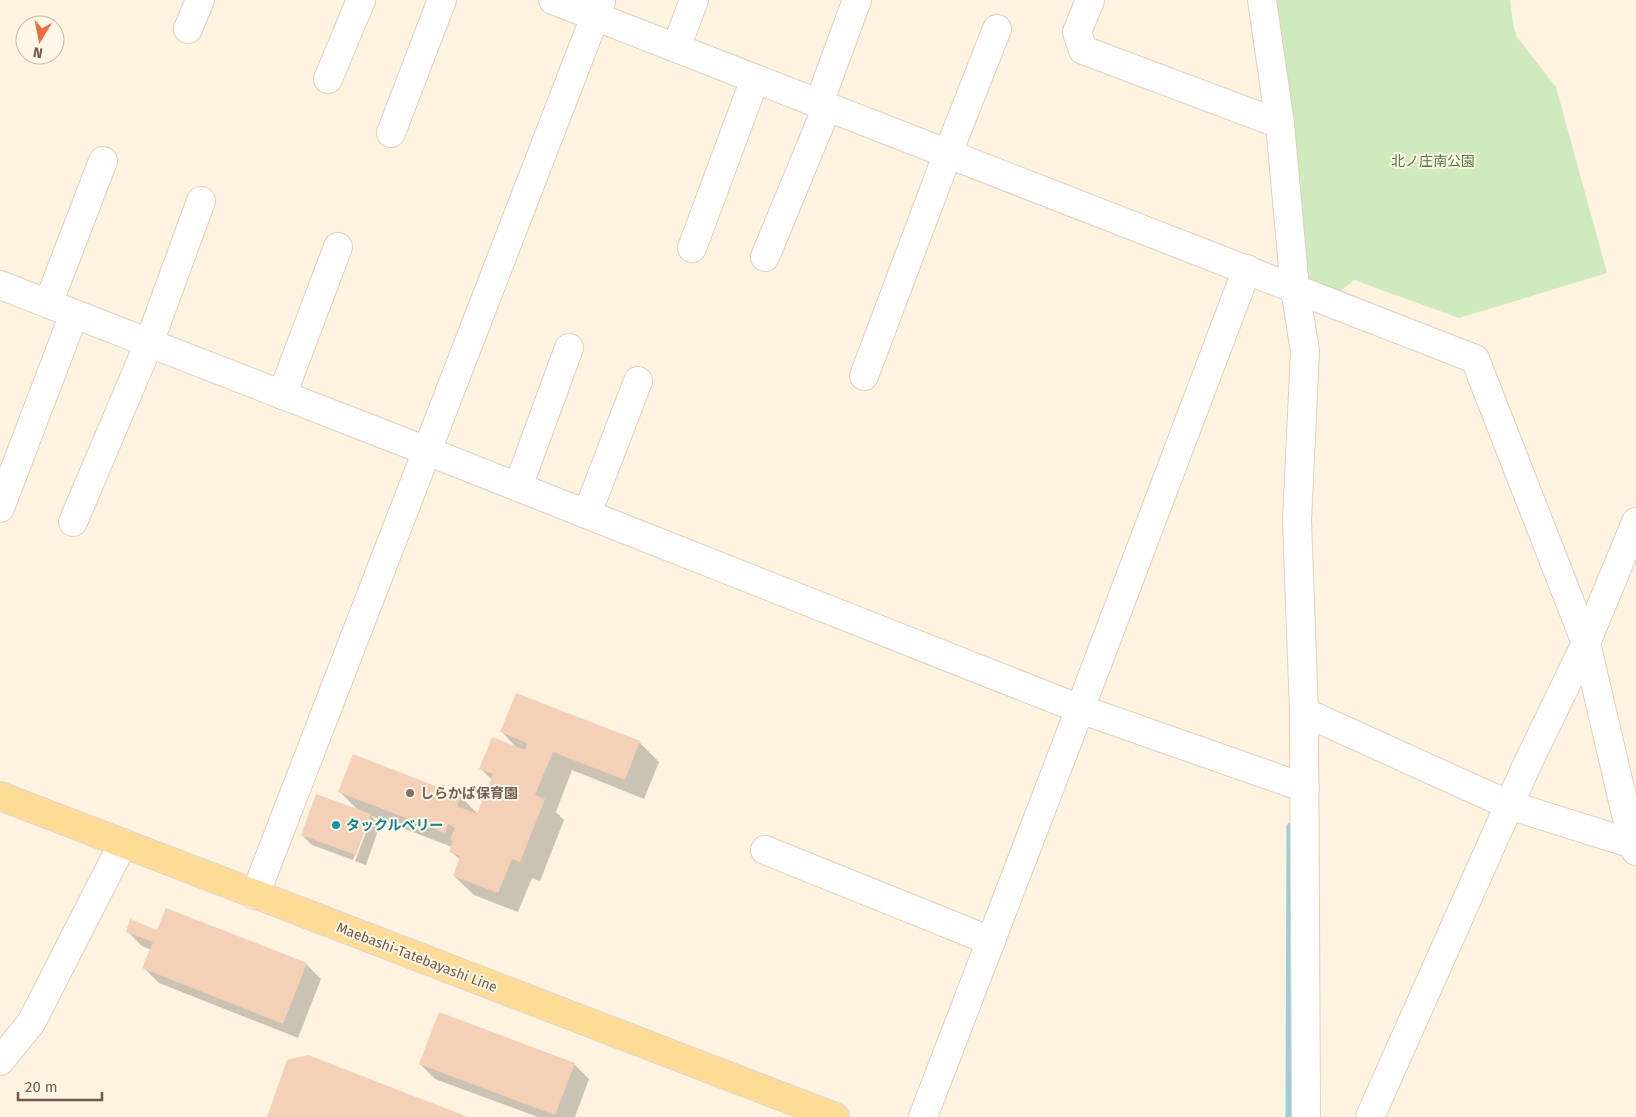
<svg xmlns="http://www.w3.org/2000/svg" width="1636" height="1117" viewBox="0 0 1636 1117" font-family="'Fira Sans','Noto Sans JP',sans-serif">
	<rect width="100%" height="100%" fill="#fdf3e0"/>
	<path fill="#cfebbe" d="M1273,0H1510L1513,24L1517,37L1556,87L1607,273L1459,318L1354,280L1334,296L1308,281Z"/>
	<g fill="#0003">
		<path d="M502,732L639,742L659,762L644,799L572,770L556,812L564,820L540,881L532,878L518,912L474,895L454,876L460,860L451,851L452,847L371,816L380,825L366,865L355,861L371,819H368L353,860L312,845L302,835L359,811L339,791L461,797L478,814L492,780L481,769L518,749Z"/>
		<path d="M127,931H158L306,964L321,979L298,1038L159,983L144,968L151,950L142,946Z"/>
		<path d="M420,1064H574L589,1079L575,1117H538L435,1079Z"/>
	</g>
	<g fill="none" stroke-linecap="round" stroke-linejoin="round">
		<path stroke="#99cdda" stroke-width="9" d="M1290,1117L1291,827"/>
	</g>
	<g fill="#f4d1b6">
		<path d="M516,693L640,741L625,780L553,752L535,795L545,799L520,862L512,859L498,893L453,876L460,856L449,852L453,841L450,839L455,828L448,824L445,833L338,792L353,754L461,796L457,806L477,814L493,774L479,769L492,737L525,750L527,743L500,732Z"/>
		<path d="M316,794L371,814L356,855L301,835Z"/>
		<path d="M166,908L307,963L283,1024L142,968L153,942L126,932L130,919L157,930Z"/>
		<path d="M439,1012L575,1063L555,1115L419,1064Z"/>
		<path d="M308,1055L468,1117H267L287,1060Z"/>
	</g>
	<g fill="none" stroke-linecap="round" stroke-linejoin="round">
		<g stroke="#e2cfbb" stroke-width="30">
			<g id="minor">
				<path d="M553,0L1475,359L1586,643L1633,844L1636,851"/>
				<path d="M1090,0L1077,32L1083,50L1280,124"/>
				<path d="M1262,0L1280,124L1295,289L1305,351L1297,521L1304,712L1306,1117"/>
				<path d="M188,29L200,0"/>
				<path d="M676,48L694,0"/>
				<path d="M328,79L361,0"/>
				<path d="M819,103L857,0"/>
				<path d="M391,133L442,0"/>
				<path d="M692,248L755,79"/>
				<path d="M765,257L827,107"/>
				<path d="M0,285L427,451L1080,709L1305,788"/>
				<path d="M48,304L103,161"/>
				<path d="M864,376L948,153L997,29"/>
				<path d="M282,395L338,247"/>
				<path d="M518,487L569,348"/>
				<path d="M0,508L74,314"/>
				<path d="M587,514L638,381"/>
				<path d="M73,522L149,343L201,201"/>
				<path d="M1304,712L1509,805L1636,845"/>
				<path d="M765,850L991,941"/>
				<path d="M255,895L601,1"/>
				<path d="M0,1061L31,1023L123,843"/>
				<path d="M923,1117L1080,709L1247,269"/>
				<path d="M1370,1117L1526,767L1586,643L1636,522"/>
			</g>
		</g>
		<g stroke="#ded7d3" stroke-width="30">
			<path id="major" d="M0,796L835,1117"/>
		</g>
		<use href="#minor" stroke="#fff" stroke-width="28"/>
		<use href="#major" stroke="#ffdc95" stroke-width="28"/>
	</g>
	<circle fill="#8d6e63" stroke="#fff7e7" stroke-width="2" cx="410" cy="793" r="5"/>
	<circle fill="#0f9aa8" stroke="#fff7e7" stroke-width="2" cx="336" cy="825" r="5"/>
	<g text-anchor="middle" stroke-width="4" stroke-linejoin="round" paint-order="stroke">
		<g font-size="14" fill="#4d7c3d" stroke="#fff7e7">
			<text x="1433" y="166">北ノ庄南公園</text>
		</g>
		<g font-size="14" font-weight="bold" fill="#785e54" stroke="#fff7e7" text-anchor="start">
			<text x="420" y="798">しらかば保育園</text>
		</g>
		<g font-size="14" font-weight="bold" fill="#0d838f" stroke="#fff7e7" text-anchor="start">
			<text x="346" y="830">タックルベリー</text>
		</g>
		<g font-size="14" fill="#755946" stroke="#fff7e7">
			<text transform="translate(417 957) rotate(21)" y="5">Maebashi-Tatebayashi Line</text>
		</g>
	</g>
	<g transform="translate(40 40) rotate(190)"><circle r="24" fill="#fff7e7" stroke="#c8b8a7"/>
	<path d="M0-4L9 19L0 12L-9 19Z" fill="#ef6c3d"/>
	<text y="-8" font-size="14" font-weight="bold" text-anchor="middle" fill="#755946">N</text>
	</g>
	<path d="M18 1092v8h84v-8" fill="none" stroke="#755946" stroke-width="2.5"/>
	<text x="25" y="1092" font-size="15" fill="#755946" stroke="#fff7e7" stroke-width="4" paint-order="stroke">20 m</text>
</svg>
